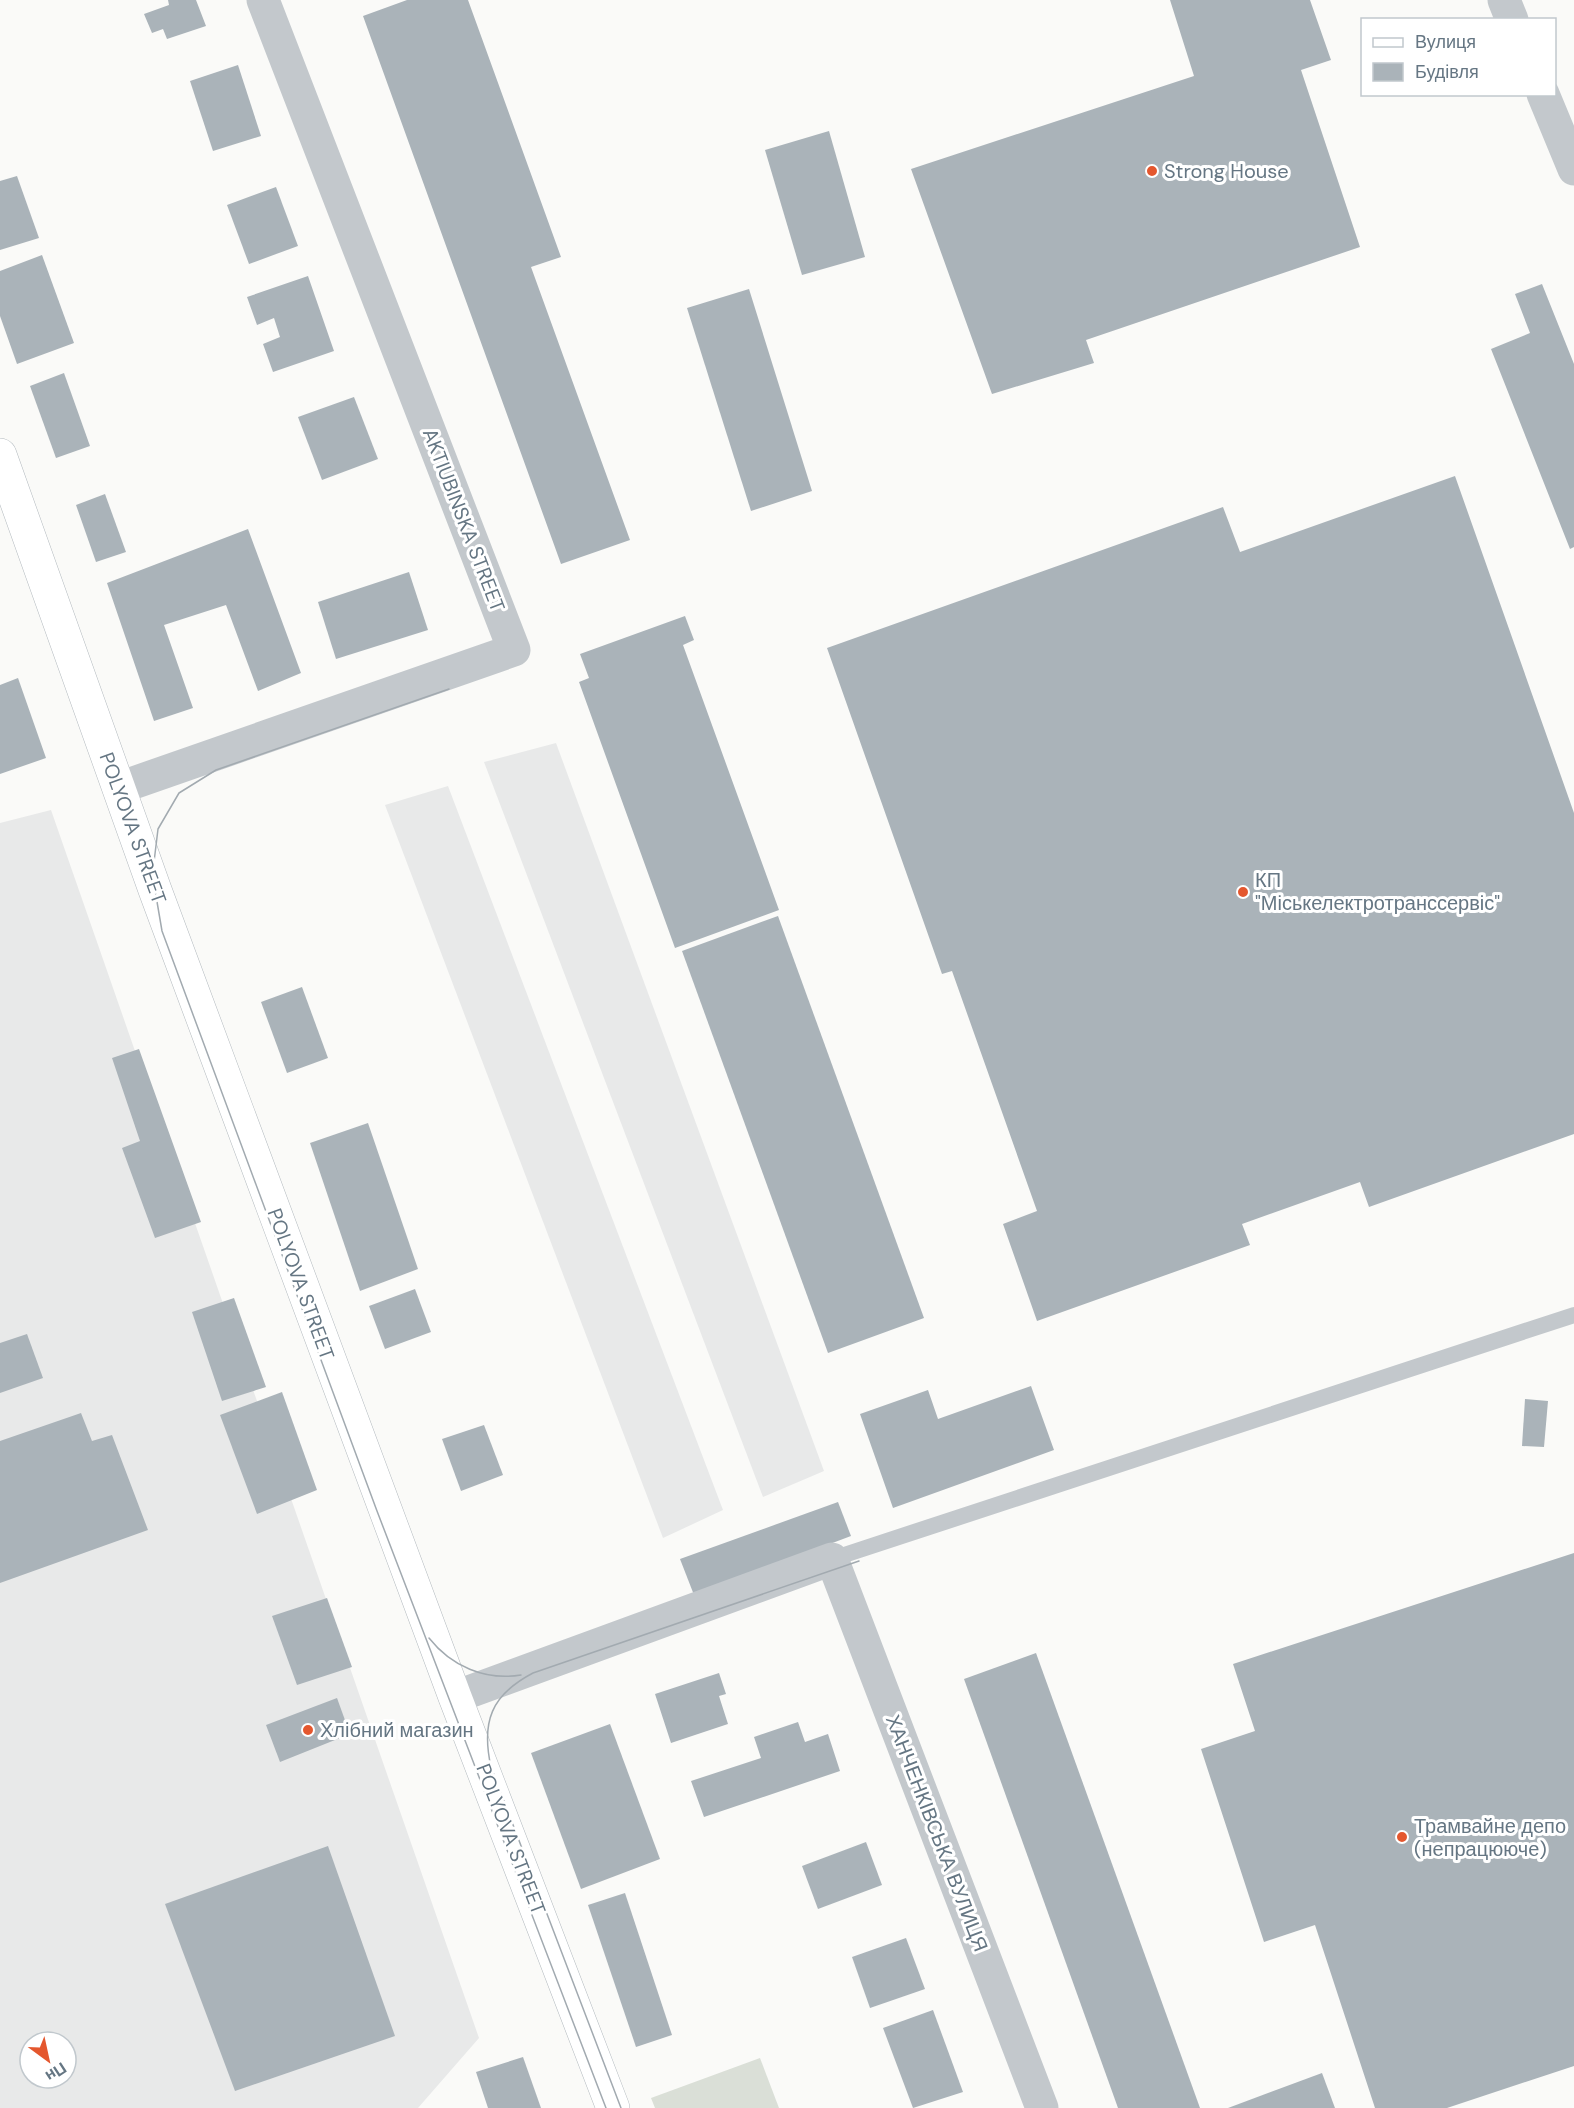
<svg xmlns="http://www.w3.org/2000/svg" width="1574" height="2108" viewBox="0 0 1574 2108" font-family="'DM Sans',sans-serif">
	<rect width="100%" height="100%" fill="#fafaf8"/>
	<g fill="#e8e9e9" fill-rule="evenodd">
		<path d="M556,743L824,1471L763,1497L484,762Z"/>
		<path d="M448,786L723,1510L663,1538L385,805Z"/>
		<path d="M51,810L479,2038L418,2108H0V823ZM30,2042H66V2078H30Z"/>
	</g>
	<path fill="#dadfd7" d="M760,2058L779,2108H655L651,2098Z"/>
	<g fill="#aab3b9">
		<path d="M168,0H196L206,26L167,39L163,29L152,33L144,14L169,5Z"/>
		<path d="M407,0H468L561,257L531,267L630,540L561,564L363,16Z"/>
		<path d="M1170,0H1310L1331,60L1301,70L1360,247L1086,340L1094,363L992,394L911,169L1194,76Z"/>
		<path d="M238,65L261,136L213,151L190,81Z"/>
		<path d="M829,131L865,257L802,275L765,150Z"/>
		<path d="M17,176L39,238L0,250V181Z"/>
		<path d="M276,187L298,246L249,264L227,205Z"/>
		<path d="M42,255L74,343L17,364L0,316V271Z"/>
		<path d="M308,276L334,351L273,372L263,344L280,337L274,318L257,325L247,297Z"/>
		<path d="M1542,284L1574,364V547L1570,549L1491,349L1530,333L1515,294Z"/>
		<path d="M749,289L812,491L751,511L687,308Z"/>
		<path d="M64,373L90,446L56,458L30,386Z"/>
		<path d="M354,397L378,459L322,480L298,417Z"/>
		<path d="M1455,476L1574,813V1134L1369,1207L1360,1182L1242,1224L1250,1245L1037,1321L1003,1224L1037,1211L952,971L942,974L827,648L1223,507L1240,552Z"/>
		<path d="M105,494L126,552L96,562L76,505Z"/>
		<path d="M248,529L301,673L258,691L226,605L164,625L193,708L154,721L107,583Z"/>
		<path d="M409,572L428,630L336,659L318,602Z"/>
		<path d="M685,616L694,640L683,645L779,910L675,948L579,682L589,678L580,654Z"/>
		<path d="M18,678L46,758L0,774V685Z"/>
		<path d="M778,916L924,1318L828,1353L682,951Z"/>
		<path d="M302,987L328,1058L287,1073L261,1002Z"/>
		<path d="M139,1049L201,1222L155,1238L122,1148L140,1141L112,1058Z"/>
		<path d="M368,1123L418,1269L360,1291L310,1143Z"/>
		<path d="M415,1289L431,1332L385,1349L369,1306Z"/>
		<path d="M234,1298L266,1387L222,1401L192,1312Z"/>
		<path d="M27,1334L43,1378L0,1393V1343Z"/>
		<path d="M1031,1386L1054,1450L893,1508L860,1414L928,1390L938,1419Z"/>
		<path d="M282,1392L317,1490L257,1514L220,1415Z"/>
		<path d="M1525,1399L1548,1401L1544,1447L1522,1446Z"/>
		<path d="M81,1413L92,1441L112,1435L148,1530L0,1583V1441Z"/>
		<path d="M484,1425L503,1475L461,1491L442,1439Z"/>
		<path d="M838,1502L851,1536L694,1595L680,1559Z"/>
		<path d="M1574,1553V2066L1447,2108H1375L1315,1925L1264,1942L1201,1749L1255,1731L1233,1664Z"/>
		<path d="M327,1598L352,1667L297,1685L272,1616Z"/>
		<path d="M1036,1653L1200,2108H1118L964,1679Z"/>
		<path d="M719,1673L726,1694L719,1696L728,1724L671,1743L655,1694Z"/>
		<path d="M337,1698L350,1734L280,1762L266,1725Z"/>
		<path d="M798,1722L805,1742L828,1734L840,1771L704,1817L691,1781L761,1758L754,1737Z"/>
		<path d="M610,1724L660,1859L581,1889L531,1753Z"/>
		<path d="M866,1842L882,1885L818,1909L802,1866Z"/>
		<path d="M328,1846L395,2036L235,2091L165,1904Z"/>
		<path d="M625,1893L672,2035L636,2047L588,1905Z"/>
		<path d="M906,1938L925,1989L870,2008L852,1957Z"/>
		<path d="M933,2010L963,2092L913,2108L883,2028Z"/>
		<path d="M523,2057L541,2108H488L476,2072Z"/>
		<path d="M1322,2073L1335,2108H1228Z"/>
	</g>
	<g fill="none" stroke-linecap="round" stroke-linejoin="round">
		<g stroke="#b3babf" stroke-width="34">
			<path id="secondary" d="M0,455L155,890L455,1697L613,2108"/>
		</g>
		<path stroke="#c3c8cc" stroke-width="16" d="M832,1559L1574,1315"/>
		<g stroke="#c3c8cc" stroke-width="33">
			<path d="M1504,0L1512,20"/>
			<path d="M1543,94L1574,169"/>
			<path d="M119,788L514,650L263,0"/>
			<path d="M455,1697L832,1559L1042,2108"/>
		</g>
		<use href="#secondary" stroke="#fff" stroke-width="33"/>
		<g stroke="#a2aab0" stroke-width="1.5">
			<path d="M449,689L216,770L179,793L158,829L154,862L155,890L162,931L377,1511L606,2108"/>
			<path d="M429,1638C451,1666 485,1681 521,1675"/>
			<path d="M621,2108L491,1767C481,1722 491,1695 533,1673L859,1561"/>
		</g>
	</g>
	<g fill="#e4572e" stroke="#fff" stroke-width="2">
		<circle cx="1152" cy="171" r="6"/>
		<circle cx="1243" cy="892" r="6"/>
		<circle cx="308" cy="1730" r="6"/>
		<circle cx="1402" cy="1837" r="6"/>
	</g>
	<g text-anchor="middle" stroke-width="6" stroke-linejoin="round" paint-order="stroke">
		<g font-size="20" fill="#657683" stroke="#fff" text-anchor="start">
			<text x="1164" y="178">Strong House</text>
			<text x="1255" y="887">КП<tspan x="1255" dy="23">"Міськелектротранссервіс"</tspan></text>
			<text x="320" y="1737">Хлібний магазин</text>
			<text x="1414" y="1833">Трамвайне депо<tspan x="1414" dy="23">(непрацююче)</tspan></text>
		</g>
		<g font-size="20" fill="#657683" stroke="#fff">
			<text transform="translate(464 520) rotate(69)" y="7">AKTIUBINSKA STREET</text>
			<text transform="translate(133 828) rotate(70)" y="7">POLYOVA STREET</text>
			<text transform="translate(301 1284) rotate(70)" y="7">POLYOVA STREET</text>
			<text transform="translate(937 1833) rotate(69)" y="7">ХАНЧЕНКІВСЬКА ВУЛИЦЯ</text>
			<text transform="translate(511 1839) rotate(69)" y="7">POLYOVA STREET</text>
		</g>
	</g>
	<rect x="1361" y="18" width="195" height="78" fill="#ffffff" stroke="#c1c8cd" stroke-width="1.5"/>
	<rect x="1373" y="38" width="30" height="9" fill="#ffffff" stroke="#c1c8cd" stroke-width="1.5"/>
	<text x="1415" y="48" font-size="18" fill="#657683">Вулиця</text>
	<rect x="1373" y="63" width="30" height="18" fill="#aab3b9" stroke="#c1c8cd" stroke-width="1.5"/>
	<text x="1415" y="78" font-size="18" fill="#657683">Будівля</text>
	<g transform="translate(48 2060) rotate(147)"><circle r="28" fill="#ffffff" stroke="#c1c8cd" stroke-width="1.5"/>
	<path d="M0-4.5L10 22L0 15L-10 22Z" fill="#e4572e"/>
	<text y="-9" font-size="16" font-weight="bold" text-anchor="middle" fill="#657683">Пн</text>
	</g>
</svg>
